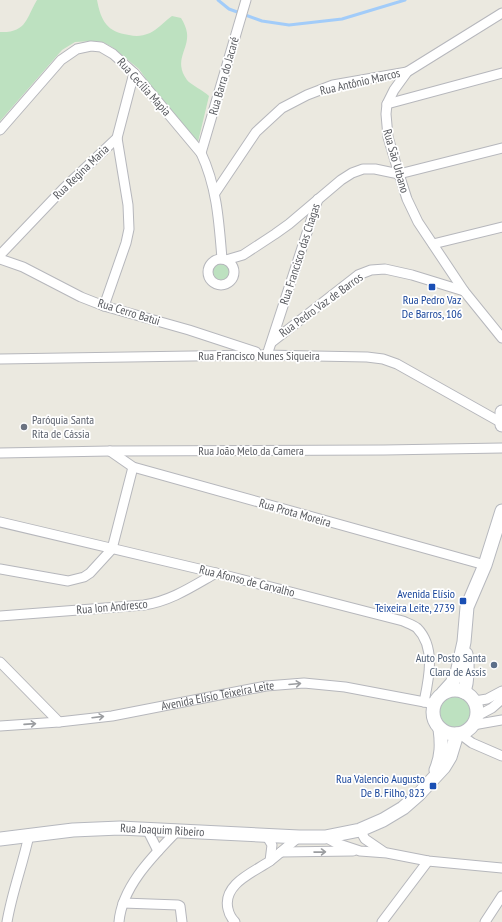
<svg xmlns="http://www.w3.org/2000/svg" width="502" height="922" viewBox="0 0 502 922" font-family="'PT Sans Narrow',sans-serif">
	<rect width="100%" height="100%" fill="#ebe9e0"/>
	<g fill="#bde1c0">
		<path d="M37,0H97C101,21 107,32 129,35C137,37 142,36 150,33C157,30 165,21 172,16L181,18C184,23 186,27 187,33C189,50 173,60 187,80C190,84 204,91 209,96L197,146L191,143L139,69L112,47L103,42L92,41L75,42L62,50L0,121V32C27,33 26,18 37,0Z"/>
		<circle cx="221" cy="272" r="11"/>
		<circle cx="456" cy="712" r="18"/>
	</g>
	<g fill="none" stroke-linecap="round" stroke-linejoin="round">
		<path stroke="#a2ccf9" stroke-width="3" d="M218,0L229,9L262,21L289,25L342,19L405,0"/>
		<g stroke="#b6b7bc" stroke-width="11">
			<g id="minor">
				<path d="M502,13L407,72L394,90L387,104L386,114L388,137L399,174L407,199L418,222L464,291L502,338"/>
				<path d="M387,104L502,73"/>
				<path d="M0,130L61,60L77,49L91,46L101,47L113,54L134,73L201,153C217,187 219,222 222,259"/>
				<path d="M201,153L246,0"/>
				<path d="M215,193L256,132L282,108L307,95L333,85L407,72"/>
				<path d="M433,244L502,227"/>
				<path d="M0,255L63,189L117,138L134,73"/>
				<circle cx="221" cy="272" r="13"/>
				<path d="M0,259L23,267L81,297L104,306L189,330L256,352"/>
				<path d="M226,260L243,255L275,234L289,224L341,180L352,173L363,169H375L399,174L502,148"/>
				<path d="M104,306L126,243L129,229L128,205L117,138"/>
				<path d="M272,342L358,275L371,270L385,269L412,275L464,291"/>
				<path d="M267,355L318,199"/>
				<path d="M0,359L263,355L367,357L383,359L397,364L502,423"/>
				<path d="M110,451L133,467L485,565"/>
				<path d="M0,453L110,451L384,450L502,448"/>
				<path d="M0,522L216,573L403,621C407,623 413,625 417,628C436,647 429,678 424,702"/>
				<path d="M0,569L68,581L84,577L90,573L112,549L133,467"/>
				<path d="M0,616L144,605C171,601 193,586 216,573"/>
				<path d="M0,662L59,722"/>
				<path d="M475,701L487,699L502,691"/>
				<path d="M477,716L492,708L502,699"/>
				<path d="M473,725L502,720"/>
				<path id="s1" d="M0,726L59,722L112,716L266,686L304,683L345,687L435,704"/>
				<path d="M460,734L472,743L502,756"/>
				<path d="M147,829L158,851"/>
				<path d="M360,830L365,839L384,852"/>
				<path d="M266,835L272,845L270,861"/>
				<path d="M325,837L336,843L360,851L387,853L428,861L502,868"/>
				<path d="M281,852L353,851"/>
				<path d="M123,903L178,905L180,906L182,922"/>
				<path d="M7,922C12,892 23,864 29,835"/>
				<path d="M119,922C122,886 154,855 178,830"/>
				<path d="M235,922C231,918 229,914 228,909C222,884 254,872 270,861C280,853 289,845 299,837"/>
				<path d="M382,922L428,861"/>
				<path d="M485,922L502,896"/>
			</g>
		</g>
		<g stroke="#b6b8be" stroke-width="15">
			<g id="secondary">
				<path d="M502,412V425"/>
				<circle cx="455" cy="712" r="22"/>
				<path d="M464,692C468,679 468,667 466,654"/>
				<path d="M443,693L452,683L457,673L464,642L467,607L485,565L502,511"/>
				<path d="M436,770C442,756 442,744 440,729"/>
				<path id="s2" d="M0,839L73,830L120,828L299,837H325L360,830L383,820L403,808L419,794L444,767L450,757L457,734"/>
			</g>
		</g>
		<use href="#minor" stroke="#fff" stroke-width="9"/>
		<use href="#secondary" stroke="#fff" stroke-width="13"/>
	</g>
	<defs><path id="oneway-shaft" d="M-6 0H5M1.5-3L5.5 0L1.5 3" fill="none" stroke-width="1.6" stroke-linecap="round" stroke-linejoin="round"/></defs>
	<g stroke="#9b9da0">
		<use href="#oneway-shaft" transform="translate(295 684) rotate(-5)"/>
		<use href="#oneway-shaft" transform="translate(98 717) rotate(-7)"/>
		<use href="#oneway-shaft" transform="translate(30 724) rotate(-4)"/>
		<use href="#oneway-shaft" transform="translate(320 852) rotate(-1)"/>
	</g>
	<g fill="#1a4fb4" stroke="#fff" stroke-width="1.5">
		<rect x="428" y="283" width="8" height="8" rx="2"/>
		<rect x="459" y="597" width="8" height="8" rx="2"/>
		<rect x="429" y="782" width="8" height="8" rx="2"/>
	</g>
	<circle fill="#6b7280" stroke="#fff" stroke-width="1.5" cx="24" cy="427" r="4"/>
	<circle fill="#5c6f8a" stroke="#fff" stroke-width="1.5" cx="494" cy="665" r="4"/>
	<g text-anchor="middle" stroke-width="3.5" stroke-linejoin="round" paint-order="stroke">
		<g font-size="12" fill="#595b60" stroke="#fff">
			<text transform="translate(224 76) rotate(-74)" y="4">Rua Barra do Jacaré</text>
			<text transform="translate(360 82) rotate(-13)" y="4">Rua Antônio Marcos</text>
			<text transform="translate(144 87) rotate(48)" y="4">Rua Cecília Mapia</text>
			<text transform="translate(396 161) rotate(74)" y="4">Rua São Urbano</text>
			<text transform="translate(81 172) rotate(-44)" y="4">Rua Regina Maria</text>
			<text transform="translate(300 254) rotate(-72)" y="4">Rua Francisco das Chagas</text>
			<text transform="translate(321 305) rotate(-36)" y="4">Rua Pedro Vaz de Barros</text>
			<text transform="translate(129 312) rotate(17)" y="4">Rua Cerro Batui</text>
			<text x="259" y="360">Rua Francisco Nunes Siqueira</text>
			<text x="251" y="455">Rua João Melo da Camera</text>
			<text transform="translate(295 513) rotate(16)" y="4">Rua Prota Moreira</text>
			<text transform="translate(247 581) rotate(14)" y="4">Rua Afonso de Carvalho</text>
			<text transform="translate(112 607) rotate(-5)" y="4">Rua Ion Andresco</text>
			<text dy="4" stroke="none"><textPath href="#s1" startOffset="220">Avenida Elísio Teixeira Leite</textPath></text>
			<text dy="4" stroke="none"><textPath href="#s2" startOffset="163">Rua Joaquim Ribeiro</textPath></text>
		</g>
		<g font-size="12" fill="#164399" stroke="#fff" text-anchor="end">
			<text x="432" y="304" text-anchor="middle">Rua Pedro Vaz<tspan x="432" dy="14">De Barros, 106</tspan></text>
			<text x="455" y="598">Avenida Elísio<tspan x="455" dy="14">Teixeira Leite, 2739</tspan></text>
			<text x="425" y="783">Rua Valencio Augusto<tspan x="425" dy="14">De B. Filho, 823</tspan></text>
		</g>
		<g font-size="12" fill="#5b616d" stroke="#fff" text-anchor="start">
			<text x="32" y="424">Paróquia Santa<tspan x="32" dy="14">Rita de Cássia</tspan></text>
		</g>
		<g font-size="12" fill="#4e5e75" stroke="#fff" text-anchor="end">
			<text x="486" y="662">Auto Posto Santa<tspan x="486" dy="14">Clara de Assis</tspan></text>
		</g>
	</g>
</svg>
